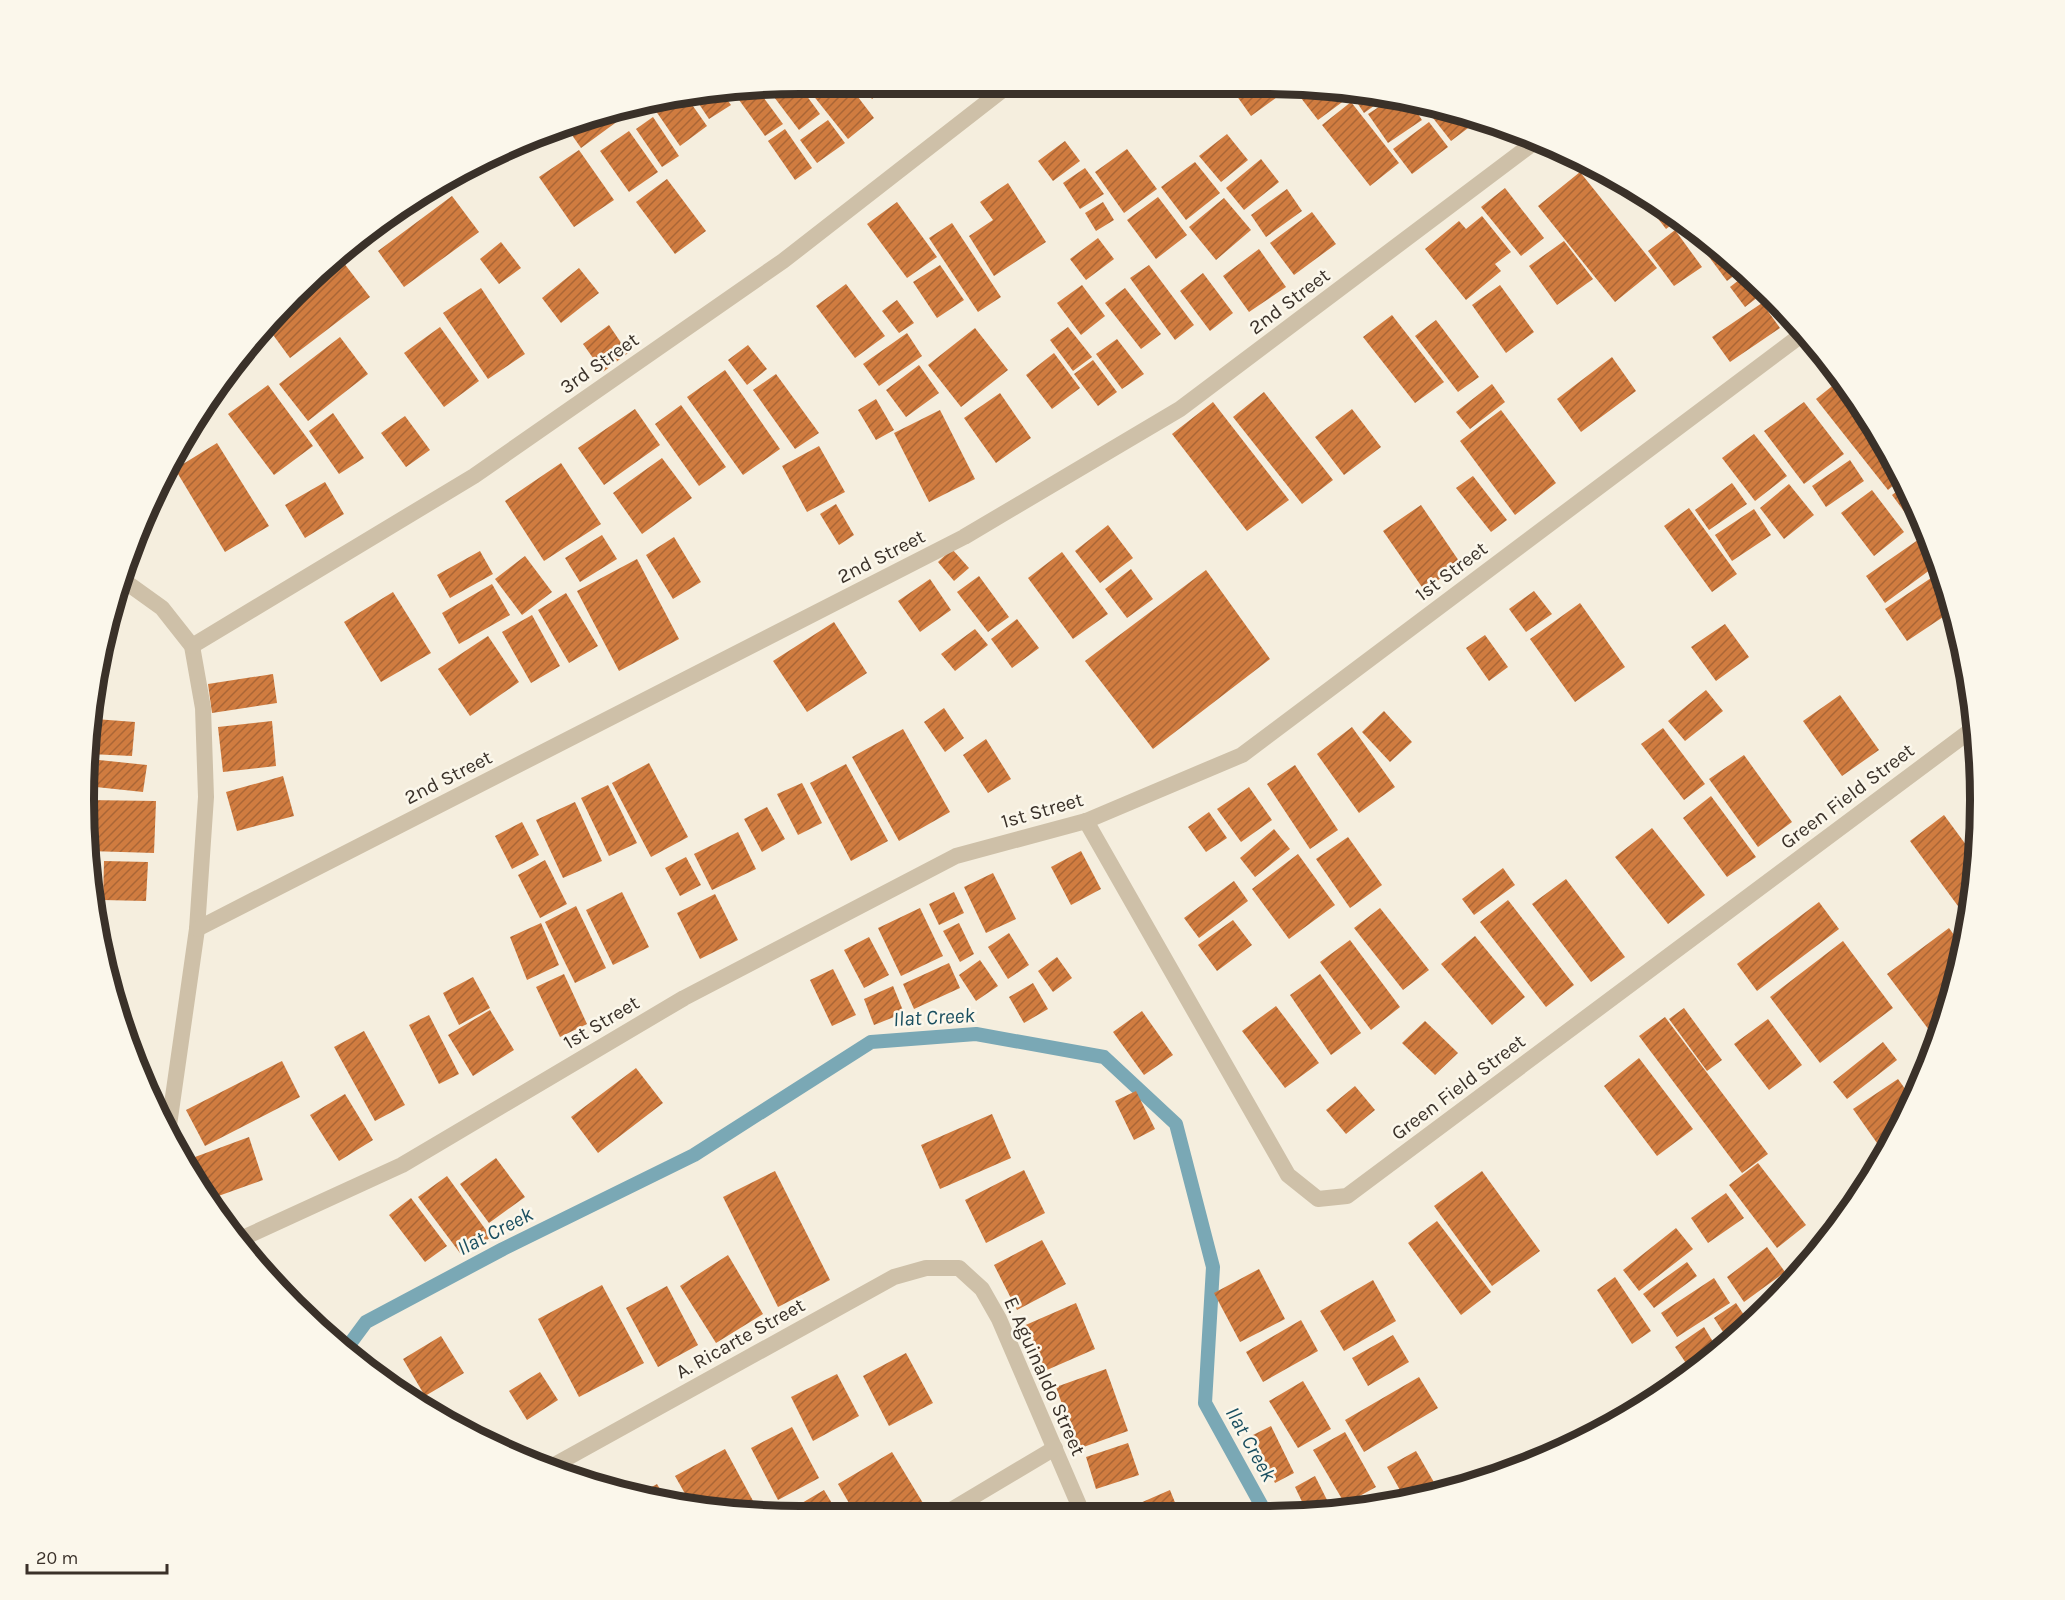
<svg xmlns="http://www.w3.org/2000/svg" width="2065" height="1600" viewBox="0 0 2065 1600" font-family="Karla,sans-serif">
	<defs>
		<pattern id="building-hatch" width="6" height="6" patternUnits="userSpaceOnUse" patternTransform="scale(1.5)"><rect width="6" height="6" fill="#d07c40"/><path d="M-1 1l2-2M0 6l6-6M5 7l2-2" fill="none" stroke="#aa6636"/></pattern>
	</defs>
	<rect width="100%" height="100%" fill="#f5eede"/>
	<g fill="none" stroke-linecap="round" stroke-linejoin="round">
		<path stroke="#7aa8b5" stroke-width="14" d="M346,1349L366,1322L503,1249L694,1155L871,1042L976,1034L1104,1057L1176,1124L1213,1267L1205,1403L1264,1510"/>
	</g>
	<g fill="url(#building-hatch)">
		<path d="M798,84L820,114L799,130L771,93L779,87Z"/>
		<path d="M804,84H848L874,118L848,139Z"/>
		<path d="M860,84H892L872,99Z"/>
		<path d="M1229,85H1286L1288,89L1251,116Z"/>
		<path d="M1317,86L1338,90L1345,100L1318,120L1301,98Z"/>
		<path d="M758,90L783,124L765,136L734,93Z"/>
		<path d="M1350,92L1372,95L1385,98L1364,113Z"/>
		<path d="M723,94L731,105L709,119L695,98Z"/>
		<path d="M688,99L707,126L680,146L651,104Z"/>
		<path d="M1391,99L1410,102L1422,120L1388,143L1368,114Z"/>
		<path d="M1351,102L1399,163L1370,186L1322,125Z"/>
		<path d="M1422,104L1451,108L1462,113L1472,125L1451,141Z"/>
		<path d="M615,108L622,118L581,148L567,128Z"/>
		<path d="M653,117L679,156L662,167L636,129Z"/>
		<path d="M828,120L845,143L817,163L800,140Z"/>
		<path d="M1429,122L1448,147L1412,174L1393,149Z"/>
		<path d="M785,129L812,168L795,180L768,141Z"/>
		<path d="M629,131L658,172L629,192L600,151Z"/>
		<path d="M1227,134L1248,160L1221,182L1199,156Z"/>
		<path d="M1065,141L1080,161L1053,181L1038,161Z"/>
		<path d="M1127,149L1157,189L1124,213L1095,172Z"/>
		<path d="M579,150L614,200L574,227L539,177Z"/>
		<path d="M1261,159L1279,182L1244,210L1226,188Z"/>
		<path d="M1195,162L1220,193L1186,220L1161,187Z"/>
		<path d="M1587,162H1588L1600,169L1596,172Z"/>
		<path d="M1085,168L1104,194L1080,209L1063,183Z"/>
		<path d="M1580,172L1657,268L1615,302L1538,206Z"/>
		<path d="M667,179L706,231L675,254L636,202Z"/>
		<path d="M1008,183L1046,242L994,276L969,236L993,220L980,202Z"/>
		<path d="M1505,188L1544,238L1521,256L1481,207Z"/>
		<path d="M1287,189L1302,211L1266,237L1251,215Z"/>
		<path d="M1639,194L1679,219L1666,229Z"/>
		<path d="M452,196L479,232L404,287L378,251Z"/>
		<path d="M1158,197L1187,235L1156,259L1127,220Z"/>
		<path d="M1224,198L1251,230L1216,260L1189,227Z"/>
		<path d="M897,202L937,257L907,278L867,224Z"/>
		<path d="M1103,202L1114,220L1096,231L1085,213Z"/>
		<path d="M1312,212L1336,244L1294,275L1270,243Z"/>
		<path d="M1482,216L1511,252L1495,264L1501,271L1466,300L1425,249L1459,221L1466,229Z"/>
		<path d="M952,223L1001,297L978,312L929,238Z"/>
		<path d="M1689,224L1701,232L1743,269L1727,281L1686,226Z"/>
		<path d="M1675,230L1702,267L1674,286L1648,251Z"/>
		<path d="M1098,238L1114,259L1086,280L1070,259Z"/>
		<path d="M1564,241L1593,279L1557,305L1529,266Z"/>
		<path d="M501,242L521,268L499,284L480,259Z"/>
		<path d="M1259,249L1286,287L1249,312L1223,276Z"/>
		<path d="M340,258L370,297L290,358L268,328L293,294Z"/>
		<path d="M940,265L964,300L937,318L913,282Z"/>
		<path d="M1149,265L1194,325L1175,340L1130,278Z"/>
		<path d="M579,268L599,293L561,323L542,298Z"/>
		<path d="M1203,273L1233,313L1210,331L1180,291Z"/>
		<path d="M1748,273L1767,290L1745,307L1730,287Z"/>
		<path d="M846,284L885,336L855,358L816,306Z"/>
		<path d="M1082,285L1105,316L1081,335L1057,303Z"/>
		<path d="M1500,285L1534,332L1506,353L1472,305Z"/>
		<path d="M481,288L525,354L488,379L443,313Z"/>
		<path d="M1125,288L1161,334L1141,349L1105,303Z"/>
		<path d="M897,300L914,323L899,333L882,311Z"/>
		<path d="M1762,303L1780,328L1730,362L1712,337Z"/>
		<path d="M1392,315L1444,382L1415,403L1363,337Z"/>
		<path d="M1436,320L1479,377L1458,392L1415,336Z"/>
		<path d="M609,325L628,353L603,372L583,344Z"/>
		<path d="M440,327L479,381L444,407L404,353Z"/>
		<path d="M1068,327L1092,357L1073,371L1050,340Z"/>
		<path d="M975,328L1008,370L961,407L928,365Z"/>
		<path d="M907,333L922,356L879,386L863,364Z"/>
		<path d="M340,337L368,374L308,421L279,384Z"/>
		<path d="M1117,339L1144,374L1122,389L1096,354Z"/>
		<path d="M748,345L767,369L747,385L728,360Z"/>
		<path d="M1054,353L1080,388L1052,409L1026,375Z"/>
		<path d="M1612,357L1636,391L1581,432L1557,399Z"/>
		<path d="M1093,360L1117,392L1098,406L1074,374Z"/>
		<path d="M919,365L939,393L906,417L886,390Z"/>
		<path d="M725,370L780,449L743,475L687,397Z"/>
		<path d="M776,374L819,433L795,449L753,390Z"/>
		<path d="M1841,379L1861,403L1901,479L1888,490L1816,399Z"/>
		<path d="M1492,384L1505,402L1470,429L1456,412Z"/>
		<path d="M268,385L313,446L274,475L228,414Z"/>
		<path d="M1264,392L1333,480L1302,504L1233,417Z"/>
		<path d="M1000,393L1031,438L996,463L964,418Z"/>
		<path d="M876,399L894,430L876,440L858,410Z"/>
		<path d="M1213,402L1289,500L1247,531L1172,434Z"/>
		<path d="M1804,402L1844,454L1804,484L1764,431Z"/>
		<path d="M681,405L726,467L699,486L655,424Z"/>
		<path d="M635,409L660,445L604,485L578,448Z"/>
		<path d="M1352,409L1381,447L1344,475L1315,437Z"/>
		<path d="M940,410L975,479L929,502L894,433Z"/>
		<path d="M1501,410L1556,483L1515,515L1460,441Z"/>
		<path d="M333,413L364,458L339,474L309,431Z"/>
		<path d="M405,416L430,450L406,467L381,433Z"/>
		<path d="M1754,434L1787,476L1755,501L1722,458Z"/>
		<path d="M217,443L269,526L225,552L175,469Z"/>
		<path d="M819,446L845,492L807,512L782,466Z"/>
		<path d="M662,458L692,498L642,534L613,493Z"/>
		<path d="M1850,460L1864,481L1826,507L1812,486Z"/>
		<path d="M561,463L601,524L544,561L505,501Z"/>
		<path d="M1473,476L1507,520L1491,532L1456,488Z"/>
		<path d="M325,482L344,514L305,538L285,505Z"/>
		<path d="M1732,483L1747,504L1709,530L1695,510Z"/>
		<path d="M1789,484L1814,515L1784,539L1760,508Z"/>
		<path d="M1905,485L1925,523L1917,529L1892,495Z"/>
		<path d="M1872,490L1904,532L1874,556L1841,513Z"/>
		<path d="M836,504L854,535L839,545L820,514Z"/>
		<path d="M1421,505L1461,564L1424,590L1383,531Z"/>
		<path d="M1689,508L1737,574L1712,592L1664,526Z"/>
		<path d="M1754,509L1771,535L1732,561L1715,535Z"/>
		<path d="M1108,525L1133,558L1100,583L1075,551Z"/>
		<path d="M602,535L617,559L580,582L565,558Z"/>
		<path d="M1925,535L1933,546L1938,564L1885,603L1866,576Z"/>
		<path d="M674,537L701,582L673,599L646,555Z"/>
		<path d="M952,549L969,568L954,581L938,562Z"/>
		<path d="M480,551L493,574L450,598L437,575Z"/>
		<path d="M1062,552L1108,614L1073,639L1028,578Z"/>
		<path d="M525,556L552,592L522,615L495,579Z"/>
		<path d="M637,559L679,639L619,671L577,591Z"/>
		<path d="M1131,569L1153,599L1127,618L1105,589Z"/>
		<path d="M1206,570L1270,659L1153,749L1085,661Z"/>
		<path d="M979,576L1009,617L988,632L957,592Z"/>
		<path d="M1934,576L1948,597L1952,611L1907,641L1885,609Z"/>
		<path d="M930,579L951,610L920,632L898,601Z"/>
		<path d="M492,584L510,615L459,644L442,613Z"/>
		<path d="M1534,591L1552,614L1526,632L1509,609Z"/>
		<path d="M393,592L431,653L381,682L344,622Z"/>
		<path d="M566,593L598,646L569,663L538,610Z"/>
		<path d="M1580,603L1625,667L1575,702L1530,639Z"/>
		<path d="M532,615L560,666L531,683L502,632Z"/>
		<path d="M1017,619L1039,648L1012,668L991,639Z"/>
		<path d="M834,622L867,673L807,712L773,661Z"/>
		<path d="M1725,624L1749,657L1716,681L1691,647Z"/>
		<path d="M1957,625L1965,654L1948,632Z"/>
		<path d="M975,629L988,645L955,671L941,654Z"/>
		<path d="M1485,635L1508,667L1489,681L1466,648Z"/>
		<path d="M488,636L519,682L470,716L438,669Z"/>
		<path d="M273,674L277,703L212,713L208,684Z"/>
		<path d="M1706,690L1723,711L1685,741L1668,721Z"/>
		<path d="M1840,695L1879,750L1842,776L1803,721Z"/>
		<path d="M944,708L964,738L945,752L924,722Z"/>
		<path d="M1384,711L1412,742L1390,762L1362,732Z"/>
		<path d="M95,719L135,722L132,756L90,754Z"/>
		<path d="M272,721L276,766L223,772L218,727Z"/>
		<path d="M1352,727L1395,787L1359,813L1317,754Z"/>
		<path d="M1663,728L1705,784L1684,800L1641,744Z"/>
		<path d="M903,729L950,812L899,841L852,757Z"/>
		<path d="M986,739L1011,779L988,793L963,755Z"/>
		<path d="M1744,755L1792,822L1758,847L1709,779Z"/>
		<path d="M89,758L95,759L92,786H86Z"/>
		<path d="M99,760L147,765L143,792L96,787Z"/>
		<path d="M649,763L688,837L651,857L612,783Z"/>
		<path d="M846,764L888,841L851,861L810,783Z"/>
		<path d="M1295,765L1338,830L1310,849L1267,784Z"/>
		<path d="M283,776L294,816L237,831L226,792Z"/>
		<path d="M802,783L822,823L798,835L777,794Z"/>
		<path d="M608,785L637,843L609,856L581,798Z"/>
		<path d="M1249,787L1272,820L1241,842L1217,809Z"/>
		<path d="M1711,796L1756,857L1727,877L1683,818Z"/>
		<path d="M86,800L156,801L154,853L89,851Z"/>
		<path d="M575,802L602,861L563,878L536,820Z"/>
		<path d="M767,807L785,839L762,852L744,819Z"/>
		<path d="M1209,812L1227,838L1206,852L1188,827Z"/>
		<path d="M1944,815L1975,857L1969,921L1910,841Z"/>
		<path d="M522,822L539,855L512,869L495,836Z"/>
		<path d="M1652,828L1705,895L1668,924L1615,857Z"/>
		<path d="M1274,829L1290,849L1255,877L1240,858Z"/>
		<path d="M738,832L756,869L712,890L694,854Z"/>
		<path d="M1348,837L1382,885L1350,908L1316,859Z"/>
		<path d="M1081,851L1101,889L1071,905L1051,867Z"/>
		<path d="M1298,854L1335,905L1289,939L1252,889Z"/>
		<path d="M686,857L701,885L680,896L665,868Z"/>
		<path d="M545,860L567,904L540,918L518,875Z"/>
		<path d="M104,861L148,862L146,901L103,900Z"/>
		<path d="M90,862H96L95,899H94Z"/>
		<path d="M1503,868L1515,885L1474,915L1462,899Z"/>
		<path d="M993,873L1016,919L986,933L964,887Z"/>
		<path d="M1566,879L1625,957L1591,982L1532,904Z"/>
		<path d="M1234,881L1248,901L1199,938L1184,918Z"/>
		<path d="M622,892L649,947L613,965L586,910Z"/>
		<path d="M954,892L964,913L939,925L929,904Z"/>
		<path d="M715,894L738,940L700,959L677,913Z"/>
		<path d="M1508,900L1574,985L1546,1007L1480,922Z"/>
		<path d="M1819,902L1839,929L1757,991L1737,964Z"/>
		<path d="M576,906L606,968L575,983L545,922Z"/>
		<path d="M920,908L943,956L901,976L878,928Z"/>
		<path d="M1380,908L1429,970L1403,990L1354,928Z"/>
		<path d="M1233,920L1252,945L1217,971L1198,945Z"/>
		<path d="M541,923L559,965L527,980L510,937Z"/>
		<path d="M959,923L974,954L960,962L943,931Z"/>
		<path d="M1949,928L1964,949L1943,1020L1929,1030L1887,974Z"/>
		<path d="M1009,933L1029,965L1008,979L988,947Z"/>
		<path d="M1475,936L1525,997L1492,1025L1441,964Z"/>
		<path d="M869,937L889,975L864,988L844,950Z"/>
		<path d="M1350,940L1400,1007L1371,1030L1320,962Z"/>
		<path d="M1843,941L1893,1008L1820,1063L1770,997Z"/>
		<path d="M1057,957L1072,978L1053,992L1038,971Z"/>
		<path d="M980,960L998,986L976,1001L959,975Z"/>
		<path d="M949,963L960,988L914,1009L903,984Z"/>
		<path d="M833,969L856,1015L832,1026L810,980Z"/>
		<path d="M564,974L587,1024L560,1037L536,987Z"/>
		<path d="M1320,974L1361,1033L1331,1055L1290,995Z"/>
		<path d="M473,977L490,1008L459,1025L443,993Z"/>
		<path d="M1033,983L1048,1009L1024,1023L1009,997Z"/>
		<path d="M893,986L904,1013L874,1025L864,999Z"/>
		<path d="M1276,1006L1319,1063L1285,1088L1242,1031Z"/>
		<path d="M1684,1008L1722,1060L1707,1071L1669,1019Z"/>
		<path d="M490,1010L514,1050L473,1076L448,1035Z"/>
		<path d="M1142,1011L1173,1055L1144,1075L1113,1032Z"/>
		<path d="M429,1015L459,1074L439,1084L409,1025Z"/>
		<path d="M1665,1017L1768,1154L1742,1173L1639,1036Z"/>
		<path d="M1768,1019L1802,1065L1769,1090L1734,1044Z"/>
		<path d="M1425,1021L1458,1053L1435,1075L1402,1043Z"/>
		<path d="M364,1031L405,1105L375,1121L334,1047Z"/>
		<path d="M1938,1037L1932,1057L1924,1048Z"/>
		<path d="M1883,1042L1897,1060L1847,1099L1833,1082Z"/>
		<path d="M1639,1058L1693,1129L1657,1156L1604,1086Z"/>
		<path d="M282,1061L300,1097L205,1146L186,1110Z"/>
		<path d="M636,1068L663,1103L598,1153L571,1117Z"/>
		<path d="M1898,1079L1913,1100L1897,1130L1877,1143L1853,1109Z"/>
		<path d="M1355,1086L1375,1110L1346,1134L1326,1110Z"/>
		<path d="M1136,1091L1155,1129L1134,1140L1115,1101Z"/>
		<path d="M345,1094L373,1140L339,1161L310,1115Z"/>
		<path d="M992,1114L1011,1158L940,1189L921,1145Z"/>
		<path d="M249,1137L263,1180L210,1199L195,1157Z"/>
		<path d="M1891,1141L1884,1153L1881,1148Z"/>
		<path d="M496,1158L525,1197L489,1223L460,1184Z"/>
		<path d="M1758,1163L1806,1225L1777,1248L1729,1185Z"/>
		<path d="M1024,1170L1045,1213L986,1243L965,1200Z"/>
		<path d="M775,1171L830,1280L778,1307L723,1197Z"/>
		<path d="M1482,1171L1540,1251L1492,1286L1434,1206Z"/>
		<path d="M447,1176L491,1237L463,1257L418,1197Z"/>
		<path d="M1726,1193L1744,1218L1708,1243L1691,1218Z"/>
		<path d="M411,1198L447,1246L425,1262L389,1215Z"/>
		<path d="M1437,1221L1491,1292L1461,1315L1408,1243Z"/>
		<path d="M1676,1228L1693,1249L1639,1291L1623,1270Z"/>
		<path d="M1042,1240L1066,1284L1017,1310L994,1265Z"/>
		<path d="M1767,1247L1785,1272L1744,1302L1727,1277Z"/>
		<path d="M728,1255L763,1314L716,1343L680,1286Z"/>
		<path d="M1687,1262L1697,1276L1654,1308L1643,1294Z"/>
		<path d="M1259,1269L1285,1319L1240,1342L1214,1293Z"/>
		<path d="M1615,1277L1651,1331L1632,1344L1597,1290Z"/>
		<path d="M1714,1278L1730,1303L1677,1337L1661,1313Z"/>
		<path d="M1373,1280L1396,1321L1344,1351L1320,1311Z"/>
		<path d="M1789,1281L1791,1283L1771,1307L1760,1315L1754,1307Z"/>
		<path d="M602,1285L644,1363L579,1397L538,1319Z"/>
		<path d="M667,1286L698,1345L658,1367L626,1308Z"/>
		<path d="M1076,1303L1095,1349L1040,1373L1021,1327Z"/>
		<path d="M1736,1303L1750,1324L1729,1341L1714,1318Z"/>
		<path d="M1301,1320L1318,1351L1263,1382L1246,1352Z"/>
		<path d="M1704,1327L1718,1350L1692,1372L1675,1347Z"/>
		<path d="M1393,1335L1409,1362L1368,1386L1352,1358Z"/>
		<path d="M441,1336L464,1373L425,1396L403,1359Z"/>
		<path d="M906,1353L933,1403L889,1426L863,1376Z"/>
		<path d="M1106,1369L1128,1431L1078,1449L1056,1387Z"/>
		<path d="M540,1372L558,1400L527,1420L509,1391Z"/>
		<path d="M837,1374L859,1416L813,1441L791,1397Z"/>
		<path d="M1419,1377L1438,1408L1364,1452L1345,1420Z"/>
		<path d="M1303,1381L1331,1429L1298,1448L1269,1401Z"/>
		<path d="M1271,1426L1294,1473L1275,1483L1251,1436Z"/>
		<path d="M792,1427L819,1478L778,1500L751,1448Z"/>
		<path d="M1345,1432L1376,1487L1345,1504L1313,1450Z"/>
		<path d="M1128,1443L1139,1475L1096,1489L1086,1457Z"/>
		<path d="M725,1449L758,1510H706L692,1506L675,1476Z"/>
		<path d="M1416,1451L1439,1491L1405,1499L1387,1467Z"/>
		<path d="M892,1452L926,1508L923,1510H853L838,1484Z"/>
		<path d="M1315,1476L1328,1502L1312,1510H1306L1295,1487Z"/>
		<path d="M657,1484L667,1501L639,1494Z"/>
		<path d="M824,1490L836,1510H790Z"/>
		<path d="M1170,1490L1178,1510H1124Z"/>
	</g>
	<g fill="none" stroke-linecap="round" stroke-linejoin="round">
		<g stroke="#cec0a8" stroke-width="16">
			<path d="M123,580L162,608L192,646L203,708L206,797L197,929L169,1125"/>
			<path d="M192,646L474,476L783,261L1009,85"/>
			<path d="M1086,821L1288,1175L1318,1199L1347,1196L1974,728"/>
			<path d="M197,929L964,537L1180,409L1536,141"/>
			<path d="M237,1237H245L402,1165L684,998L956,856L1086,821L1242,755L1804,333"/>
			<path d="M549,1468L894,1277L926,1268H959L982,1289L999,1319L1081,1510"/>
			<path d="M951,1510L1055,1448"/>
		</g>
	</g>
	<g text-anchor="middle" stroke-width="5" stroke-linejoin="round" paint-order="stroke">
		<g font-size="20" fill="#3a3129" stroke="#fbf7eb">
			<text transform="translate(1289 301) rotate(-37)" y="7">2nd Street</text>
			<text transform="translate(599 363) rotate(-35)" y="7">3rd Street</text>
			<text transform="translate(881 556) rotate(-27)" y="7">2nd Street</text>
			<text transform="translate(1451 571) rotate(-37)" y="7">1st Street</text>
			<text transform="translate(448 777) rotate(-27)" y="7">2nd Street</text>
			<text transform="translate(1847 796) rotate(-37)" y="7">Green Field Street</text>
			<text transform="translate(1042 810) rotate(-16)" y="7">1st Street</text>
			<text transform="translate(601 1022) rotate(-31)" y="7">1st Street</text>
			<text transform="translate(1458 1087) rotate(-37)" y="7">Green Field Street</text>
			<text transform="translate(740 1338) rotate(-29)" y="7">A. Ricarte Street</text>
			<text transform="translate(1045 1376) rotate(66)" y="7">E. Aguinaldo Street</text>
		</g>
		<g font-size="21" font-style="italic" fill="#1a4f60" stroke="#fbf7eb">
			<text transform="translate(934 1017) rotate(-3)" y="7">Ilat Creek</text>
			<text transform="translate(495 1231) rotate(-27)" y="7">Ilat Creek</text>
			<text transform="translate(1251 1444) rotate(61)" y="7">Ilat Creek</text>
		</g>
	</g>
	<path d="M0 0H2065V1600H0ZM800 94H1264A706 706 0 0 1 1970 800V800A706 706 0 0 1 1264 1506H800A706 706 0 0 1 94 800V800A706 706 0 0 1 800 94Z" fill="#fbf7eb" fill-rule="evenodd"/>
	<path fill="none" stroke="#3a3129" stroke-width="8" d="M800 94H1264A706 706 0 0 1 1970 800V800A706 706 0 0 1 1264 1506H800A706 706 0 0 1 94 800V800A706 706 0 0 1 800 94Z"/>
	<path d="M27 1564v9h140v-9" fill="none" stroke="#3a3129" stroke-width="3"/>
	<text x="36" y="1564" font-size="18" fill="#3a3129" stroke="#fbf7eb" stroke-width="4.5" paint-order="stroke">20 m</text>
</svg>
